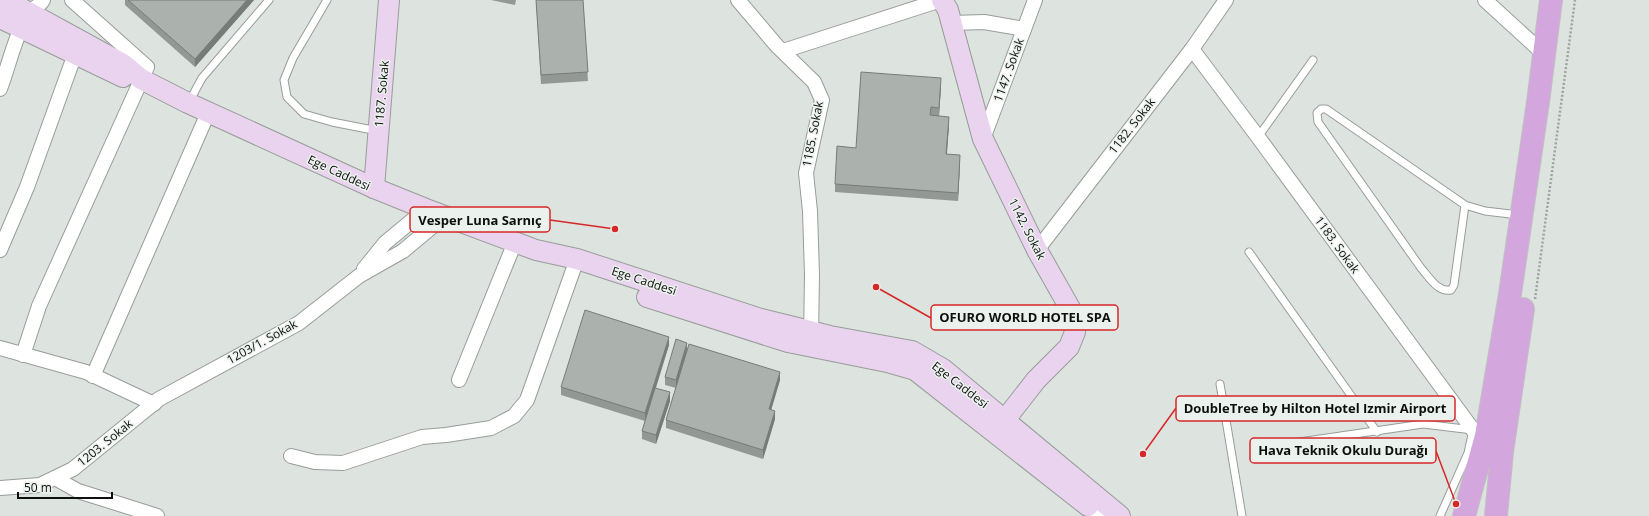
<svg xmlns="http://www.w3.org/2000/svg" width="1649" height="516" viewBox="0 0 1649 516" font-family="'Open Sans',sans-serif">
	<rect width="100%" height="100%" fill="#dde4df"/>
	<g fill="none" stroke-linecap="round" stroke-linejoin="round">
		<g stroke="#979d98" stroke-width="9">
			<g id="lane">
				<path d="M327,0L293,58L284,80L287,97L304,114L332,122L378,131"/>
				<path d="M189,102L202,78L269,0"/>
				<path d="M1258,137L1313,60"/>
				<path d="M1465,205L1454,285L1451,290C1438,293 1429,277 1421,268L1318,122L1317,113L1321,109H1326L1465,205L1485,211L1519,215"/>
				<path d="M1249,252L1377,432"/>
				<path d="M1220,384L1242,516"/>
				<path d="M1279,445L1423,424L1473,430L1468,453L1440,516"/>
			</g>
		</g>
		<g stroke="#979d98" stroke-width="16">
			<g id="street">
				<path d="M738,0L777,46L814,82L822,100L806,173L810,211L812,275L811,340"/>
				<path d="M1485,0L1544,54"/>
				<path d="M952,23L984,22L1024,29"/>
				<path d="M1192,49L1258,137L1473,430L1486,436"/>
				<path d="M783,51L941,0"/>
				<path d="M0,89C9,65 14,40 26,17C30,8 40,7 43,0"/>
				<path d="M983,139L1035,0"/>
				<path d="M0,250L27,187L75,54"/>
				<path d="M1037,250L1192,49L1226,0"/>
				<path d="M364,269L385,243L426,209"/>
				<path d="M0,348L86,372L154,404"/>
				<path d="M23,355L39,306L147,67L72,0"/>
				<path d="M93,376L208,113"/>
				<path d="M459,380L515,242"/>
				<path d="M291,456L315,462L343,463L422,437L446,435L491,428L514,416L527,400L577,259"/>
				<path d="M55,478L78,491L157,516"/>
				<path d="M0,488L40,485L73,469L159,399L299,323L359,276L403,251L445,216"/>
				<path d="M1097,516L1098,515"/>
			</g>
		</g>
		<g stroke="#979d98" stroke-width="22">
			<g id="secondary">
				<path d="M6,0L123,64L141,79L188,103L374,188L426,209L536,250L577,259L761,319L830,336L912,351L943,369L1120,516"/>
				<path d="M942,0L948,10L983,139L1037,250L1071,310L1075,332L1069,347L1036,380L997,430"/>
				<path d="M0,18L123,77"/>
				<path d="M374,188L389,0"/>
				<path d="M647,297L788,342L887,362L915,370L1088,506"/>
			</g>
		</g>
		<g stroke="#c0c1c1" stroke-width="24">
			<g id="primary">
				<path d="M1464,516L1486,436L1510,294L1538,102L1551,0"/>
				<path d="M1496,516L1502,452L1523,309"/>
			</g>
		</g>
		<path stroke="#9ea3a0" stroke-width="2.5" stroke-dasharray="2 2" stroke-linecap="butt" d="M1535,299L1575,0"/>
		<use href="#lane" stroke="#fff" stroke-width="7"/>
		<use href="#street" stroke="#fff" stroke-width="14"/>
		<use href="#secondary" stroke="#e9d3ee" stroke-width="20"/>
		<use href="#primary" stroke="#d3a6dd" stroke-width="22"/>
	</g>
	<g fill="#939894">
		<path d="M125,0H254L195,67L125,5Z"/>
		<path d="M491,0H516L515,5Z"/>
		<path d="M536,0H583L588,81L541,84Z"/>
		<path d="M941,86L939,116L949,125L947,154L960,163L958,201L835,192V184Z"/>
		<path d="M669,345L656,388L670,401L656,444L642,439V431L645,421L561,395V387Z"/>
		<path d="M687,350L780,380L771,410L775,419L763,459L666,428V420L676,388L665,385V377Z"/>
	</g>
	<g fill="#787c78">
		<path d="M247,0H254L195,67V59Z"/>
		<path d="M941,78V86L939,116V108Z"/>
		<path d="M949,117V125L946,162V154Z"/>
		<path d="M960,155V163L958,201V193Z"/>
		<path d="M669,337V345L645,421V413Z"/>
		<path d="M687,343V351L676,388V380Z"/>
		<path d="M780,372V380L769,417V409Z"/>
		<path d="M670,392V401L656,444V435Z"/>
		<path d="M775,411V419L763,459V450Z"/>
	</g>
	<g fill="#abb1ac" stroke="#787c78">
		<path d="M128,0H247L195,59Z"/>
		<path d="M536,0H583L588,72L541,75Z"/>
		<path d="M861,72L941,78L939,108L931,107L930,115L949,117L946,154L960,155L958,193L835,184L837,146L856,148Z"/>
		<path d="M585,310L669,337L645,413L561,387Z"/>
		<path d="M676,339L687,343L676,380L665,377Z"/>
		<path d="M689,344L780,372L769,409L775,411L763,450L666,420Z"/>
		<path d="M655,388L670,392L656,435L642,431Z"/>
	</g>
	<g text-anchor="middle" stroke-width="3" stroke-linejoin="round" paint-order="stroke">
		<g font-size="12" fill="#0e100f" stroke="#ebf1ec">
			<text transform="translate(1009 70) rotate(-70)" y="4">1147. Sokak</text>
			<text transform="translate(382 94) rotate(-85)" y="4">1187. Sokak</text>
			<text transform="translate(1132 126) rotate(-52)" y="4">1182. Sokak</text>
			<text transform="translate(813 134) rotate(-79)" y="4">1185. Sokak</text>
			<text transform="translate(339 173) rotate(25)" y="4">Ege Caddesi</text>
			<text transform="translate(1027 229) rotate(63)" y="4">1142. Sokak</text>
			<text transform="translate(1337 245) rotate(54)" y="4">1183. Sokak</text>
			<text transform="translate(644 281) rotate(18)" y="4">Ege Caddesi</text>
			<text transform="translate(262 342) rotate(-29)" y="4">1203/1. Sokak</text>
			<text transform="translate(960 385) rotate(38)" y="4">Ege Caddesi</text>
			<text transform="translate(105 443) rotate(-39)" y="4">1203. Sokak</text>
		</g>
	</g>
	<path fill="none" stroke="#d62828" stroke-width="1.5" d="M615 229L550 220M876 287L931 318M1143 454L1176 408M1456 504L1436 451"/>
	<g fill="#d62828" stroke="#ebf1ec" stroke-width="1.5">
		<circle cx="615" cy="229" r="4"/>
		<circle cx="876" cy="287" r="4"/>
		<circle cx="1143" cy="454" r="4"/>
		<circle cx="1456" cy="504" r="4"/>
	</g>
	<g fill="#ebf1ec" stroke="#d62828" stroke-width="1.5">
		<rect x="410" y="207" width="140" height="25" rx="4"/>
		<rect x="931" y="305" width="187" height="25" rx="4"/>
		<rect x="1176" y="396" width="279" height="25" rx="4"/>
		<rect x="1250" y="438" width="186" height="25" rx="4"/>
	</g>
	<g font-size="13" text-anchor="middle" font-weight="bold" fill="#0e100f">
		<text x="480" y="225">Vesper Luna Sarnıç</text>
		<text x="1025" y="322">OFURO WORLD HOTEL SPA</text>
		<text x="1315" y="413">DoubleTree by Hilton Hotel Izmir Airport</text>
		<text x="1343" y="455">Hava Teknik Okulu Durağı</text>
	</g>
	<path d="M18 492v6h94v-6" fill="none" stroke="#0e100f" stroke-width="2"/>
	<text x="24" y="492" font-size="12" fill="#0e100f" stroke="#ebf1ec" stroke-width="3" paint-order="stroke">50 m</text>
</svg>
